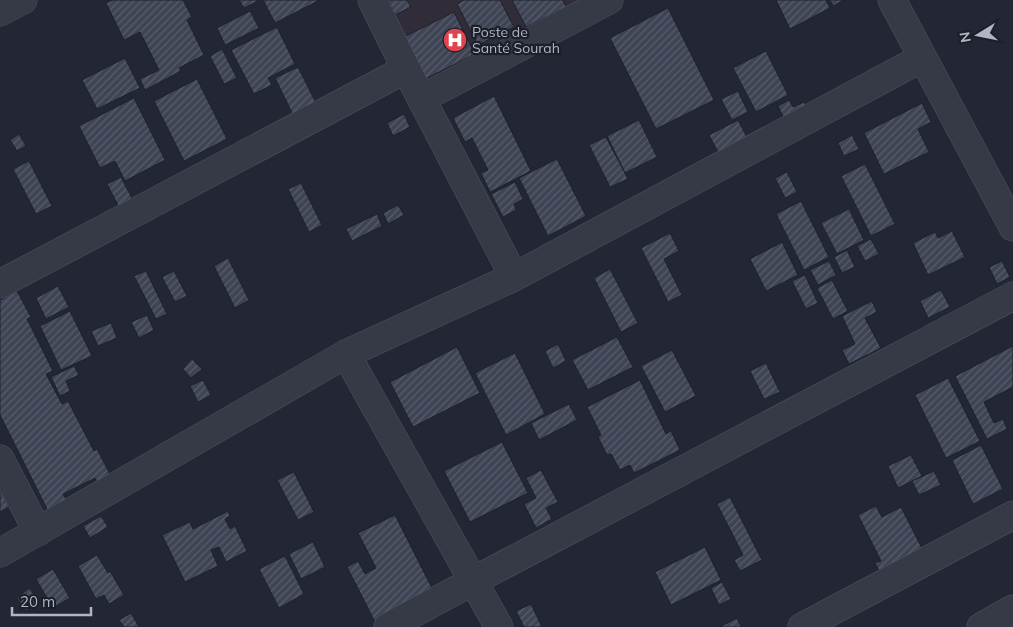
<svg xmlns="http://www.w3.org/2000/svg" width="1013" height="627" viewBox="0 0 1013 627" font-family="Mulish,sans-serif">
	<defs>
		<pattern id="building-hatch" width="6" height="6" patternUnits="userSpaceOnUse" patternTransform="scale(1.25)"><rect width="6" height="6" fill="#3f4455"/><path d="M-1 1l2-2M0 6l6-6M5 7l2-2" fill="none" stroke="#585d6c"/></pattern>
	</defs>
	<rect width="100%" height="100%" fill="#232735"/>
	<path fill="#312d38" d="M385,0H581L427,81Z"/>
	<g fill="url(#building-hatch)" stroke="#1d212d">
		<path d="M113,0H183L192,17L187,20L204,55L179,68L181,71L145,90L140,79L159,70L140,32L124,40L106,3Z"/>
		<path d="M239,0H257L258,1L244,8Z"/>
		<path d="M263,0H320L275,23Z"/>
		<path d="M389,0H407L411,7L395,15L388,0Z"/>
		<path d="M464,0H500L514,27L478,45L457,4Z"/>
		<path d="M512,0H563L566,7L526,27Z"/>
		<path d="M776,0H826L830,8L790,29Z"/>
		<path d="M830,0H844L833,6Z"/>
		<path d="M668,8L714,100L656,129L610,38Z"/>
		<path d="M250,11L259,28L225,45L217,28Z"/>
		<path d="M454,12L475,54L425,79L404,37Z"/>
		<path d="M277,27L295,64L268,78L272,85L254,94L231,50Z"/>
		<path d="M222,49L237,78L224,84L210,56Z"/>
		<path d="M766,51L788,95L756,112L733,68Z"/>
		<path d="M125,58L140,88L97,109L82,80Z"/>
		<path d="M298,67L319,109L296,121L275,78Z"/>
		<path d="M197,79L227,139L184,161L154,101Z"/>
		<path d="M738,91L748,112L732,120L721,99Z"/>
		<path d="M494,96L531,171L490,192L481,173L488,170L472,138L465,142L453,118Z"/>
		<path d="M134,98L165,160L125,181L115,161L100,168L79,126Z"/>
		<path d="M789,100L793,107L804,102L810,113L787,125L778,106Z"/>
		<path d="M922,103L931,122L918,129L929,152L884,174L864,133Z"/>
		<path d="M404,114L410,127L393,136L387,123Z"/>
		<path d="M639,120L657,157L625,173L607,136Z"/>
		<path d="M738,120L747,137L718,152L709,135Z"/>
		<path d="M19,134L26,146L17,151L10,140Z"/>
		<path d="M852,135L859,149L844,156L838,143Z"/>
		<path d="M606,137L628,179L610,187L589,145Z"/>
		<path d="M557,159L586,216L548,236L519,178Z"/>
		<path d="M29,161L52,206L36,214L13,169Z"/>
		<path d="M865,164L895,224L871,236L841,176Z"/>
		<path d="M787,172L797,192L785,198L775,178Z"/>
		<path d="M121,177L137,208L123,215L107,184Z"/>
		<path d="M515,182L523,199L514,204L516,210L503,217L491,194Z"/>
		<path d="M301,183L322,225L309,232L288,189Z"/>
		<path d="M801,201L829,257L804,270L776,214Z"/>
		<path d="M398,205L404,215L388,224L383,213Z"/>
		<path d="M849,209L864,240L837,254L821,223Z"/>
		<path d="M377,214L382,226L352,241L346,229Z"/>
		<path d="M952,231L965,257L928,275L913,243L935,232L938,238Z"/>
		<path d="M670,233L679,251L664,259L682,295L668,302L641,248Z"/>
		<path d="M871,239L879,254L865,261L857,246Z"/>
		<path d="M782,242L798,275L766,291L750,259Z"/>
		<path d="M847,250L855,267L842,273L834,257Z"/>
		<path d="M228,258L249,300L235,308L214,266Z"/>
		<path d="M829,261L836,275L818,285L810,270Z"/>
		<path d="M1002,261L1010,277L997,284L989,267Z"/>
		<path d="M610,269L638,323L621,332L594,278Z"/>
		<path d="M146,271L167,314L156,319L134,276Z"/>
		<path d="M174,271L187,296L175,302L162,277Z"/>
		<path d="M805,275L818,303L806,309L792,281Z"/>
		<path d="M832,280L848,311L833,319L817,288Z"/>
		<path d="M58,286L69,307L46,319L36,298Z"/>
		<path d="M941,290L950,307L928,318L920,301Z"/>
		<path d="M17,291L31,317L27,319L53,371L46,374L62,404L68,401L94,451L97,449L112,478L98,485L95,478L63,494L67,501L48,511L0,415V300Z"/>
		<path d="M872,301L877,312L865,318L881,348L849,364L842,350L855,344L842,316Z"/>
		<path d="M70,311L92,356L61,370L40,326Z"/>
		<path d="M147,315L154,330L139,338L131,322Z"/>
		<path d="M111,323L117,338L98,346L91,331Z"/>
		<path d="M617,337L633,367L588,390L572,360Z"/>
		<path d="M558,344L566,361L553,368L545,351Z"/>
		<path d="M1013,346V387L984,402L994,423L1003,419L1007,429L987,439L955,376Z"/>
		<path d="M457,347L480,393L413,427L390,382Z"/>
		<path d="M672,350L696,396L665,412L641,366Z"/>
		<path d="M515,353L545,414L506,435L475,373Z"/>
		<path d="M192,359L202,369L191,378L183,369Z"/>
		<path d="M766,363L780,392L764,399L750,371Z"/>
		<path d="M74,366L79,375L66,381L70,391L60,396L51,377Z"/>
		<path d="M948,378L980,441L946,458L915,395Z"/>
		<path d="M203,380L211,395L198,402L190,386Z"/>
		<path d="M640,380L666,434L671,431L680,450L634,473L630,465L620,470L611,454L607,455L598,437L601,435L587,407Z"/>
		<path d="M569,404L577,420L539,440L531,423Z"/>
		<path d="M502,442L528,493L470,522L444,471Z"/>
		<path d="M981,445L1003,489L973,504L952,460Z"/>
		<path d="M911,455L922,476L898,488L888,466Z"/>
		<path d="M541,470L558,502L546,508L552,519L536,528L524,504L536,498L526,478Z"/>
		<path d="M934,471L941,485L919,495L912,481Z"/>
		<path d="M294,472L314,512L298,520L277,480Z"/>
		<path d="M0,490L9,507L0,512Z"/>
		<path d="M730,497L762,560L740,571L734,560L743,555L717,504Z"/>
		<path d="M876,506L882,517L901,507L926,556L883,578L875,563L881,561L858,515Z"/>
		<path d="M228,511L230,516L225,519L230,529L235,526L247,551L226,562L219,547L211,550L218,566L185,582L162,535L190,522L193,529Z"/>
		<path d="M395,515L434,592L375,622L347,567L358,561L365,574L376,568L358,533Z"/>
		<path d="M101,516L108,527L90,538L83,526Z"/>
		<path d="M313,542L325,567L301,579L289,554Z"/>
		<path d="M705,547L721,580L671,605L655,572Z"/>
		<path d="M97,555L108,573L110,571L124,595L109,604L104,595L96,599L78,566Z"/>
		<path d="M285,556L304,594L279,608L259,569Z"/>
		<path d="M53,569L70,598L53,608L36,579Z"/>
		<path d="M722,582L731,599L719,605L711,588Z"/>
		<path d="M29,588L39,601L26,611L17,598Z"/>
		<path d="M531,604L542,627H524L516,611Z"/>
		<path d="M131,613L139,627H124L119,620Z"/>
		<path d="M737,618L741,627H720Z"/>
	</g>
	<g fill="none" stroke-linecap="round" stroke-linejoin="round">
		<g stroke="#515461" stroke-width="29">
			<g id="minor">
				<path d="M372,0L406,69L514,277"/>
				<path d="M892,0L1013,227"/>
				<path d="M0,12L23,0"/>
				<path d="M421,99L609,0"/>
				<path d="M0,284L406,69"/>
				<path d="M346,354L499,627"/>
				<path d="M0,459L38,532"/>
				<path d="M0,553L346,354L514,277L922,58"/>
				<path d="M388,627L473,581L1013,296"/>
				<path d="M802,627L1013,515"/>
				<path d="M981,627L1013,609"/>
			</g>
		</g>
		<use href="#minor" stroke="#363946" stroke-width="28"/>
	</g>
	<defs>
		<g id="hospital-disc" transform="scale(1.25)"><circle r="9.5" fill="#e0444e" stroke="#1b1f2a"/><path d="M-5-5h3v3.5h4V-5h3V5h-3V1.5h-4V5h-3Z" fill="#fff"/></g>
	</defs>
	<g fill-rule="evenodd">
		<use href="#hospital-disc" x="455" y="40"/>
	</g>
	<g text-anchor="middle" stroke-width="4.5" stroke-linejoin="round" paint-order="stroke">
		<g font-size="14" fill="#b1b4c2" stroke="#1b1f2a" text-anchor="start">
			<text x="472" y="37">Poste de<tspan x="472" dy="16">Santé Sourah</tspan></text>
		</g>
	</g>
	<g transform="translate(978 35) rotate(260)" stroke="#1b1f2a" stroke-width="4" paint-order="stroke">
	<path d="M0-4L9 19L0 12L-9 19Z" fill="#b1b4c2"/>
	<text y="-8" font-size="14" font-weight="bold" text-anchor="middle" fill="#b1b4c2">N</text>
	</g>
	<path d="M12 607v8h79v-8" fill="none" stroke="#b1b4c2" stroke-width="2.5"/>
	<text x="20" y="607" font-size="15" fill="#b1b4c2" stroke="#1b1f2a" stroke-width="4" paint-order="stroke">20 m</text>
</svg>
